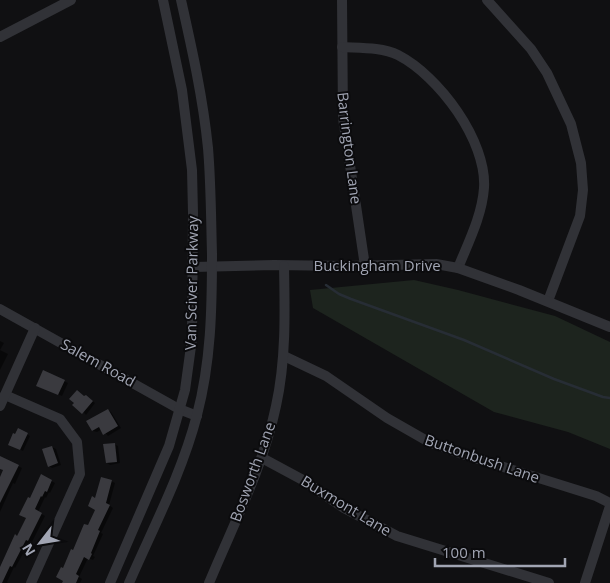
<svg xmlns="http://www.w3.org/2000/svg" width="610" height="583" viewBox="0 0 610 583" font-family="'Open Sans',sans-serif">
	<rect width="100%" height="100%" fill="#101012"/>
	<path fill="#1d241e" d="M414,280L458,290L555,316L610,342V449L568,432L494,412L313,308L310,290Z"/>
	<g fill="#0007">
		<path d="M0,341L4,343L0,350L8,354L0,370Z"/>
		<path d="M44,372L68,383L62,396L41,387Z"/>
		<path d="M85,398H89L95,403L86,415L76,403Z"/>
		<path d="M108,410L111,412L121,428L108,436L102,429L97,432L93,431L88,422Z"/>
		<path d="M19,430L30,436L23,451L12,446Z"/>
		<path d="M114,444L118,446L120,463L110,465L107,463Z"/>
		<path d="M52,447L56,449L61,465L52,468L49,466Z"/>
		<path d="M2,458L22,468L15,484L13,483L0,512V480L5,470L0,467Z"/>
		<path d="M42,476L55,483L50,493L49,492L46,498L45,497L38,512L45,516L32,542L30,541L15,568L14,567L7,582L8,583H0V570L27,518L31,500Z"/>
		<path d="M111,481L115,483L109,505L113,508L101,533L103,534L93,556L95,557L93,560L88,558L79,577L82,579L80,583H64L63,570L85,525L88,527L96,510V499Z"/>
	</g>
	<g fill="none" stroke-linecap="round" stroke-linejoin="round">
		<path stroke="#272d35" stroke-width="2.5" d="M326,285L339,294L351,299L464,340L554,379L603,397L610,398"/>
	</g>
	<g fill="#3a3a3f">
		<path d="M43,370L65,380L58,395L36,386Z"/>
		<path d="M77,390L84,396L86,395L93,401L82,414L72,405L74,403L69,399Z"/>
		<path d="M108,409L118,426L103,435L99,427L92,431L86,421Z"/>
		<path d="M18,428L28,433L20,450L8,445L13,433L15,434Z"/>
		<path d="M115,443L117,462L106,463L103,444Z"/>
		<path d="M52,446L58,463L48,467L42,449Z"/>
		<path d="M0,456L19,465L0,503V477L3,470L0,469Z"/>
		<path d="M41,474L52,480L47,492L45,491L42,497L41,496L35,509L42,513L28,541L26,540L12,567L10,566L2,583H0V567L15,534L17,536L26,518L19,515L28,497L30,498Z"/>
		<path d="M101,477L112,480L106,503L110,505L98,530L100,531L91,553L92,554L89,560L84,557L76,574L79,576L76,583H62L63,581L56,577L61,567L63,568L71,549L73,550L84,524L88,525L95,510L88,506L92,496L95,498Z"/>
	</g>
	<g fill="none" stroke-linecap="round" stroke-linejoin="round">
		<g stroke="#313237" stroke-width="10">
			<path d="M342,0L343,118L365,266"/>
			<path d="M487,0L531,49L547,73L571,124L581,163L583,190L580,216L548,301"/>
			<path d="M0,37L71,0"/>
			<path d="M342,47C360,48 382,47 398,55C439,76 487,141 484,188C482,216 468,243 458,268"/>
			<path d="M194,267L274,265L345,266L436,264L458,268L519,290L610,327"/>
			<path d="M0,309L179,409L197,416"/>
			<path d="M284,356L326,376L387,418L429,442L459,453L596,496L610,503"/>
			<path d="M5,395L60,419L77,442L80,474L31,583"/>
			<path d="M0,406L35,328"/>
			<path d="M262,458L301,479L344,508L397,536L549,583"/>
			<path d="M110,583L169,446L185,390L192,339L193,213L192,170L182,90L163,0"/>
			<path d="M129,583C153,528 182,473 197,415C211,362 212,309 212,254C211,219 211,184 208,148C203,98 192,49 181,0"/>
			<path d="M209,583C233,525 263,468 276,406C286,361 285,313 284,266"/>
			<path d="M585,583L610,506"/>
		</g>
	</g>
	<g text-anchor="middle" stroke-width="4" stroke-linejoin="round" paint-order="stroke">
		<g font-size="15" fill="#a1a5b3" stroke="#0b0b0d">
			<text transform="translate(349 148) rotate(83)" y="5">Barrington Lane</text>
			<text x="377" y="271">Buckingham Drive</text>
			<text transform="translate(192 283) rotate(-89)" y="5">Van Sciver Parkway</text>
			<text transform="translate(98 363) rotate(29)" y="5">Salem Road</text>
			<text transform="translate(482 459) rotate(19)" y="5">Buttonbush Lane</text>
			<text transform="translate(253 472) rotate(-70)" y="5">Bosworth Lane</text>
			<text transform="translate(346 506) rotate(31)" y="5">Buxmont Lane</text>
		</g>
	</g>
	<g transform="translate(40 543) rotate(239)" stroke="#0b0b0d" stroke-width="4" paint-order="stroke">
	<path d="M0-4L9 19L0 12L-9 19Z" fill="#a1a5b3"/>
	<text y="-8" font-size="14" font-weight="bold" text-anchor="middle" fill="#a1a5b3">N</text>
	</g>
	<path d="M435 558v8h130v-8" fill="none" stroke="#a1a5b3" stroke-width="2.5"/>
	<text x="442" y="558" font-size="15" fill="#a1a5b3" stroke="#0b0b0d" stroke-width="4" paint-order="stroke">100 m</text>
</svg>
